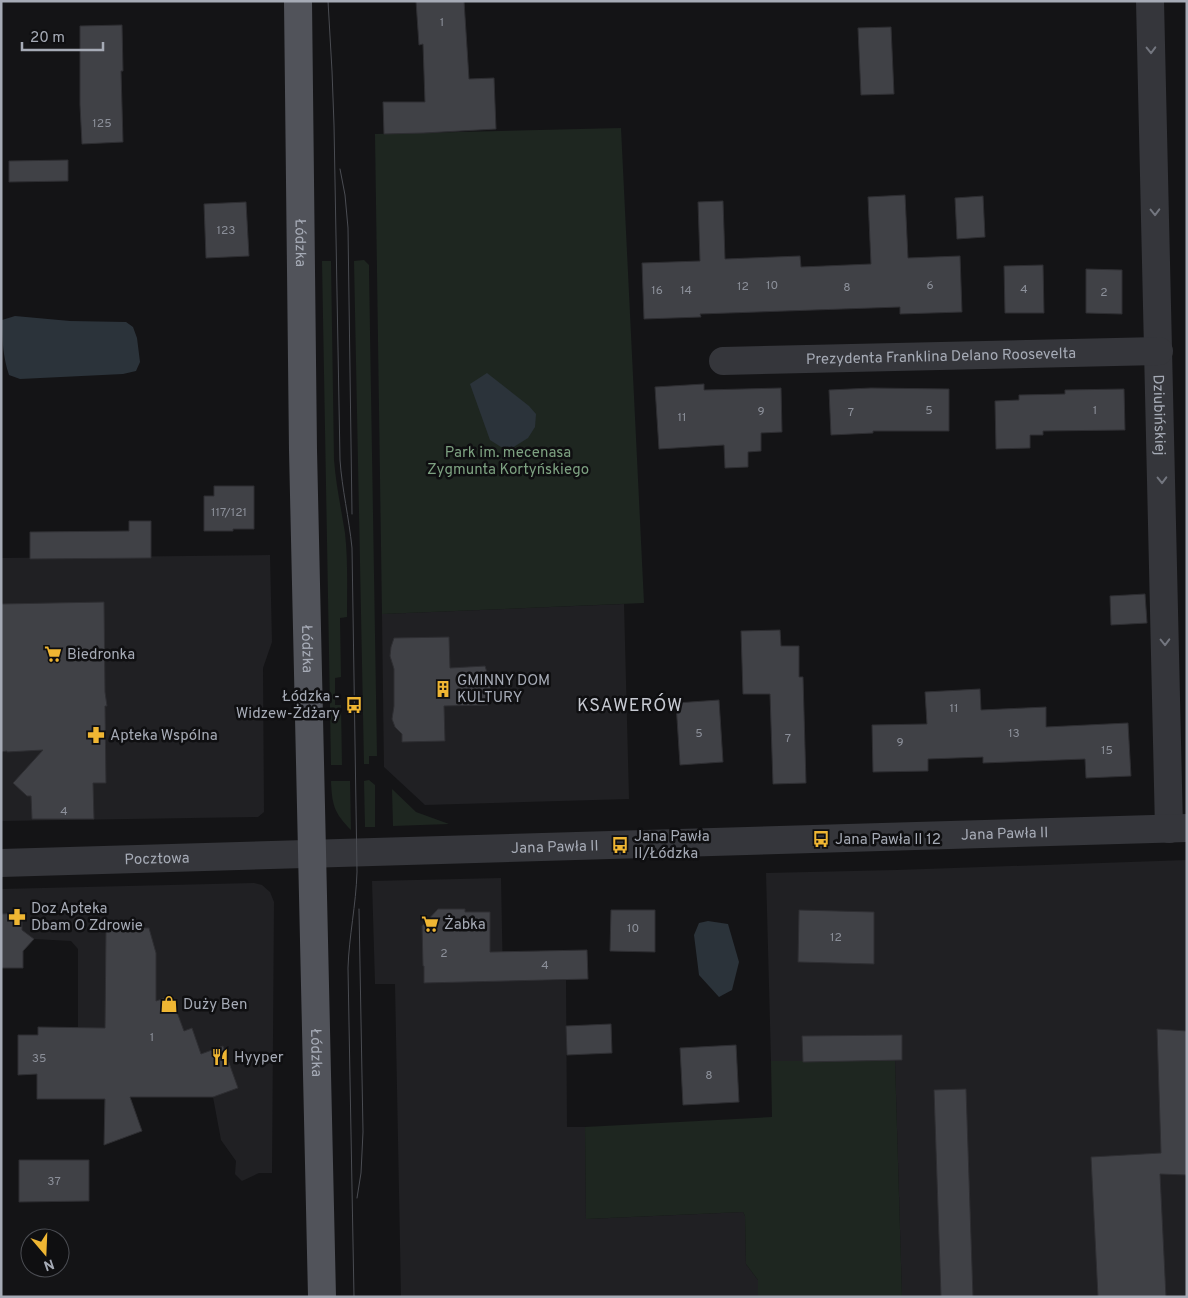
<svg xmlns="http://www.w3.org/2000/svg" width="1188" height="1298" viewBox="0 0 1188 1298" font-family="Overpass,sans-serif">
	<rect width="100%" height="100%" fill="#141416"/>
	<g fill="#202023">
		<path d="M270,555L272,642L263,668L264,812L258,817L1,821V558Z"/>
		<path d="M624,604L629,799L425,805L384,767L382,614Z"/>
		<path d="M1187,860V1297H902L895,1061H771L766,873L896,870Z"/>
		<path d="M501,878L503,981L566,980L567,1127H585L586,1219L743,1212L745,1216L746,1264L758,1280V1297H401L395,984H375L372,881Z"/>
		<path d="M254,883L262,885L270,892L274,902L272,1173H259L242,1181L235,1174L236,1161L221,1140L213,1097H130L142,1131L104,1145L105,1046L78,1031V949L71,941L34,939L23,951L1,968V889Z"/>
	</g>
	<g fill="#1e2620">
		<path d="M621,128L644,603L382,614L375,134Z"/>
		<path d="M364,260L369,265V271L377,756H369V764H364L354,261Z"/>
		<path d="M322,261H331L334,460C336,485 341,508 345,533C348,560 347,589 347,617L340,618L341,677L335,678V705H341L342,765H331Z"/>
		<path d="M369,780L375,785V827H365L364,781Z"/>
		<path d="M331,781H350L351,830C334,813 332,805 331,781Z"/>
		<path d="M392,789L416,812L449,824L393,826Z"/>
		<path d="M771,1061H895L902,1297H758V1280L746,1264L745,1216L743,1212L586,1219L585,1127L772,1117Z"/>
	</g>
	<g fill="#2b333a">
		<path d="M15,316L70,321L126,322L133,327L137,338L140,362L136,371L123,374L20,379L9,375C3,357 2,339 2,320Z"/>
		<path d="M487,373L529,406L536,414L535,427L528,438L512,448L501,447L490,440L470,384Z"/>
		<path d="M708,921L728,924L739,962L732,990L719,997L699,975L694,935L699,923Z"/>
	</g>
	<g fill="#404146" stroke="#2e2e32">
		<path d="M416,1H464L469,79L494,78L496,129L424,133L384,134L383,102H425L423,44L419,45Z"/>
		<path d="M122,25L123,71H121L123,142L82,144L80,105V26Z"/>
		<path d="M891,27L894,94L861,95L858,28Z"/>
		<path d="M68,160V181L9,182V161Z"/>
		<path d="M905,195L908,258L960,256L962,312L900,314V307L700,314L701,317L644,319L642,263L700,261L698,202L723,201L725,259L800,256L801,267L871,264L868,197Z"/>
		<path d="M983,196L985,237L957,239L955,198Z"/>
		<path d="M246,202L249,256L206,258L204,204Z"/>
		<path d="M1043,265L1044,313H1005L1004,266Z"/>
		<path d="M1086,269L1122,270V314L1086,313Z"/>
		<path d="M704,384V390L781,388L782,432L761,433V451L748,452V467L725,468L724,445L659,449L655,387Z"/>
		<path d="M871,388L949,389V431H873V433L831,435L829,390Z"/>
		<path d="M1124,389L1125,430L1043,431V435H1030V448L996,449L995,401L1019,400V395L1065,394V390Z"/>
		<path d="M214,486H254V529H233V531H204V496H214Z"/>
		<path d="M129,521H151V558L30,559V532L129,531Z"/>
		<path d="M1145,594L1147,623L1111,625L1110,596Z"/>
		<path d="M104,602L105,692L107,706H105L106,783H93L94,819H32L31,796H27L13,783L43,750L7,752V751L1,752V604Z"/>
		<path d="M780,630L781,646H799V677H803L806,783L773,784L770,694H743L741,631Z"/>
		<path d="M449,637L450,668L485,666L491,685L488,705L444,706L445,741L402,742V734L395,727L392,719L394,706V669L390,656L391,647L394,638Z"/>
		<path d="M980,689L981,710L1046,707V727L1128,723L1131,776L1086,778L1085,759L983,763V757L928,759V771L873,772L872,725L927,724L925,692Z"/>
		<path d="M719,700L723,762L680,765L676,703Z"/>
		<path d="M438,909H465V912H490V952L587,950L588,979L424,983V966H423L422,926Z"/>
		<path d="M611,910H655V952L610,951Z"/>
		<path d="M799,910L874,912V964L798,962Z"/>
		<path d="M22,913V930L34,939L23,951V968H1V914Z"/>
		<path d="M106,928H149L156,953V1001L171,996L184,1031L192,1028L201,1054L223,1046L238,1088L213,1097H130L142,1131L104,1145L105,1099H37V1074L18,1075V1035H38V1027L105,1028Z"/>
		<path d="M611,1024L612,1053L567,1055L566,1026Z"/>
		<path d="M1157,1029L1187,1031V1175L1160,1174L1166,1297H1098L1091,1157L1161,1153Z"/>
		<path d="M902,1035V1060L803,1062L802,1036Z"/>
		<path d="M736,1045L739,1102L683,1105L680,1048Z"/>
		<path d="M966,1089L973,1297H941L934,1090Z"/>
		<path d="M19,1160H89V1201L19,1202Z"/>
	</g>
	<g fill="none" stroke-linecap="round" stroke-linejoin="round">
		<g stroke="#35363b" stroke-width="28">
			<path id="s1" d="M1150,1L1169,829"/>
			<path id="s2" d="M723,361L1159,351"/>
			<path id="s3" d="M1,863L1187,828"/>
		</g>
		<path stroke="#51535a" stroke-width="28" id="s4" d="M298,1L303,450L322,1297"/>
		<g stroke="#4a4c52" stroke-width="1">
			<path d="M328,1L332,71L334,125L340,460C342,489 349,518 352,548L357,872C356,905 349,936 348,968L354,1297"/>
			<path d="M340,169L345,195L348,228L352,514"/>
			<path d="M357,1198L361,1173L363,1132L359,909"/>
		</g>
	</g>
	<defs><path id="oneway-chevron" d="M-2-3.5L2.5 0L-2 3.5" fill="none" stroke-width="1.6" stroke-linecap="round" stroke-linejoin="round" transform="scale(1.25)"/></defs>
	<g stroke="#73767f">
		<use href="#oneway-chevron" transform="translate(1151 50) rotate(89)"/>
		<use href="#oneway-chevron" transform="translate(1155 212) rotate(89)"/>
		<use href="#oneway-chevron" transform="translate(1162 480) rotate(89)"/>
		<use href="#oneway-chevron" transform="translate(1165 642) rotate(89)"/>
	</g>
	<defs>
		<g id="supermarket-bare" transform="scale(1.35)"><path d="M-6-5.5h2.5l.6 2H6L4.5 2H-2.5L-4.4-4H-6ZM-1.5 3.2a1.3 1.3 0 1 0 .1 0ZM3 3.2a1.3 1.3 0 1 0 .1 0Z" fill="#efb633" stroke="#0f0f11" stroke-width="2.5" paint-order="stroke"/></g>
		<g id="building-bare" transform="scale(1.35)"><path d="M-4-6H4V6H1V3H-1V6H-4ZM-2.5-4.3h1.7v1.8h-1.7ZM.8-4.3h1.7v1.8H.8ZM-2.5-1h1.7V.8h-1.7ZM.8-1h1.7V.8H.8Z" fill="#efb633" stroke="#0f0f11" stroke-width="2.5" paint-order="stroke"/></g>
		<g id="bus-bare" transform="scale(1.35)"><path d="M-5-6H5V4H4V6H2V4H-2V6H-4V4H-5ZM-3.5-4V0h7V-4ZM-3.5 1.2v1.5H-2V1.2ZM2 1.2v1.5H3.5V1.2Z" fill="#efb633" stroke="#0f0f11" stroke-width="2.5" paint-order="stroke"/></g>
		<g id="pharmacy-bare" transform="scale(1.35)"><path d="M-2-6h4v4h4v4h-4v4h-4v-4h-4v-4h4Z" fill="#efb633" stroke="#0f0f11" stroke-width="2.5" paint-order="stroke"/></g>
		<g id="shop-bare" transform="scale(1.35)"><path d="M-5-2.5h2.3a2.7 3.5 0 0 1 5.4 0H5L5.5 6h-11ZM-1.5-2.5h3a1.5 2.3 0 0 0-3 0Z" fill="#efb633" stroke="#0f0f11" stroke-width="2.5" paint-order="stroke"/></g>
		<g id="restaurant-bare" transform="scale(1.35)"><path d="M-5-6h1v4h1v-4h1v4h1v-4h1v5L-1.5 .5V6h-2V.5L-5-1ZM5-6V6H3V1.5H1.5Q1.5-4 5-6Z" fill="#efb633" stroke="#0f0f11" stroke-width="2.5" paint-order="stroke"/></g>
	</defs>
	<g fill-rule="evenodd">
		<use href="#supermarket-bare" x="53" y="654"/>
		<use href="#building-bare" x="443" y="689"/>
		<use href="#bus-bare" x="354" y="705"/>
		<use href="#pharmacy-bare" x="96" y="735"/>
		<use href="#bus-bare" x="821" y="839"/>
		<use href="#bus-bare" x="620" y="845"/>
		<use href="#pharmacy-bare" x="17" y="917"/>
		<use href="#supermarket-bare" x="430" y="924"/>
		<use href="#shop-bare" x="169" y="1004"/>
		<use href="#restaurant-bare" x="220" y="1057"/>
	</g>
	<g text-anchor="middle" stroke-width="5" stroke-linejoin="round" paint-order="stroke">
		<g font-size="12" fill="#8c909a">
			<text x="442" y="26">1</text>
			<text x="102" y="127">125</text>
			<text x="226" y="234">123</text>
			<text x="772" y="289">10</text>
			<text x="930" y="289">6</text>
			<text x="743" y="290">12</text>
			<text x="847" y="291">8</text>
			<text x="1024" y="293">4</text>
			<text x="657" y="294">16</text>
			<text x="686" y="294">14</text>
			<text x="1104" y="296">2</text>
			<text x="929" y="414">5</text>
			<text x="1095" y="414">1</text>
			<text x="761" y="415">9</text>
			<text x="851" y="416">7</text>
			<text x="682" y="421">11</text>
			<text x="229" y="516">117/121</text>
			<text x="954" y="712">11</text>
			<text x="699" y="737">5</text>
			<text x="1014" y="737">13</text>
			<text x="788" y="742">7</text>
			<text x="900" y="746">9</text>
			<text x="1107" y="754">15</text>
			<text x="64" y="815">4</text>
			<text x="633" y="932">10</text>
			<text x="836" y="941">12</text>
			<text x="444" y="957">2</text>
			<text x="545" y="969">4</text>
			<text x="152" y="1041">1</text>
			<text x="39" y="1062">35</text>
			<text x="709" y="1079">8</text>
			<text x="54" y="1185">37</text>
		</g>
		<g font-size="15" fill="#a6abb6" stroke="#0f0f11">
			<text dy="5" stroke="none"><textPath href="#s4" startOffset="242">Łódzka</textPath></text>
			<text dy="5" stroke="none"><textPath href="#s2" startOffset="218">Prezydenta Franklina Delano Roosevelta</textPath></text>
			<text dy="5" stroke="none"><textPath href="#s1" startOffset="414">Dziubińskiej</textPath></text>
			<text dy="5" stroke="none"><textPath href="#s4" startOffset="648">Łódzka</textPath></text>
			<text dy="5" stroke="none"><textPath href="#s3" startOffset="1004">Jana Pawła II</textPath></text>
			<text dy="5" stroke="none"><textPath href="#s3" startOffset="554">Jana Pawła II</textPath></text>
			<text dy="5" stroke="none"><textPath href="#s3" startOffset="156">Pocztowa</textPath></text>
			<text dy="5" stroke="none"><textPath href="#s4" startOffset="1052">Łódzka</textPath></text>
		</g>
		<g font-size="15" fill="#7da181" stroke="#0f0f11">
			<text x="508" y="457">Park im. mecenasa<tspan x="508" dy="17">Zygmunta Kortyńskiego</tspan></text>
		</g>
		<g font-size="15" fill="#a6abb6" stroke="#0f0f11" text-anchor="start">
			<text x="67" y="659">Biedronka</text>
			<text x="457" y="685">GMINNY DOM<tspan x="457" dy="17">KULTURY</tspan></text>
			<text x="340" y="701" text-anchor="end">Łódzka -<tspan x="340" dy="17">Widzew-Żdżary</tspan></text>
			<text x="110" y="740">Apteka Wspólna</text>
			<text x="634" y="841">Jana Pawła<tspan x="634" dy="17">II/Łódzka</tspan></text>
			<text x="835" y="844">Jana Pawła II 12</text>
			<text x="31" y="913">Doz Apteka<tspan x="31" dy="17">Dbam O Zdrowie</tspan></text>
			<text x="444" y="929">Żabka</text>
			<text x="183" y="1009">Duży Ben</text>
			<text x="234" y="1062">Hyyper</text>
		</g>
		<g font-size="18" letter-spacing="1" fill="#c7cad2" stroke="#0f0f11">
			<text x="630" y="711">KSAWERÓW</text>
		</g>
	</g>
	<rect width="1188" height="1298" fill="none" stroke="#a6abb6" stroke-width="5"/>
	<g transform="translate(45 1253) rotate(161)"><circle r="24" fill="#0f0f11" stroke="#4b4d53"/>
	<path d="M0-4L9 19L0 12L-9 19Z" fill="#efb633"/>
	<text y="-8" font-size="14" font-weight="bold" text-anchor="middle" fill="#a6abb6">N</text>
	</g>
	<path d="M22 42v8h81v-8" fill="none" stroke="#a6abb6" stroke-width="2.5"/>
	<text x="30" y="42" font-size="15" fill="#a6abb6" stroke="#0f0f11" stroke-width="4" paint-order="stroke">20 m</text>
</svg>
